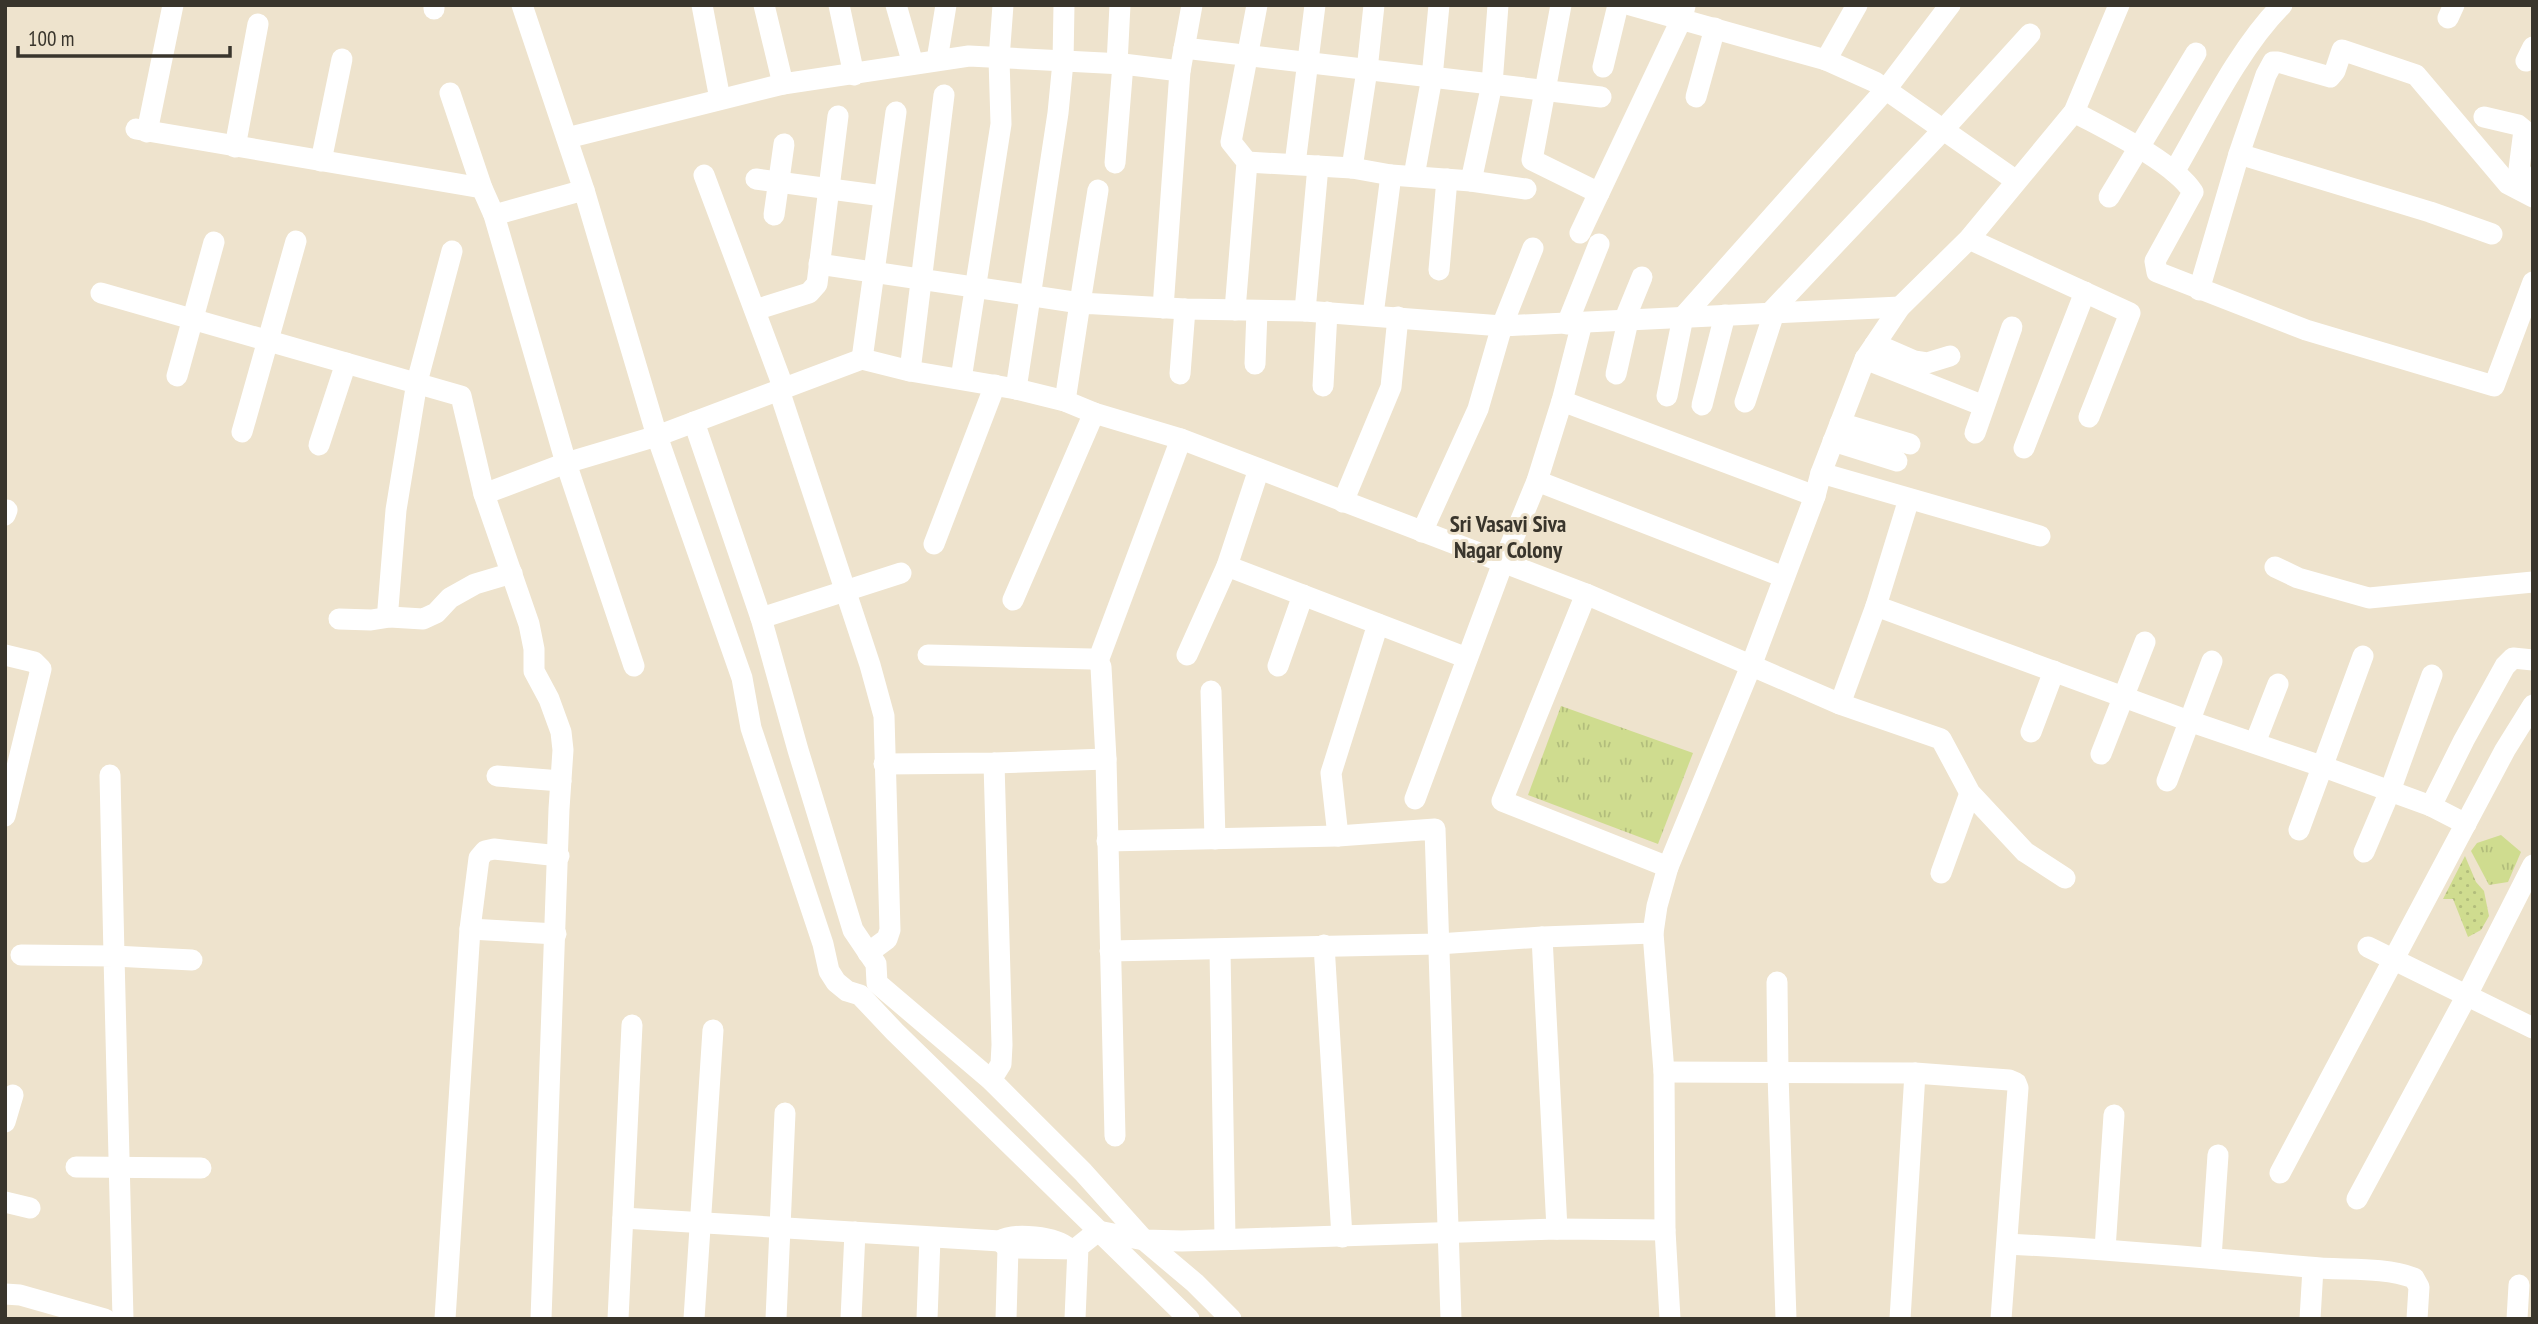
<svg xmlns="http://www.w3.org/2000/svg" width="2538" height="1324" viewBox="0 0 2538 1324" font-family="'PT Sans Narrow',sans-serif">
	<defs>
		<pattern id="grass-dots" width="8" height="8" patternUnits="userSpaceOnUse" patternTransform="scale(1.75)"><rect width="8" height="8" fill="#cfdc8f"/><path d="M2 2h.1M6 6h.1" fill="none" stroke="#b2bd7c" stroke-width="1.8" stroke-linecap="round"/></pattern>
		<pattern id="park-tufts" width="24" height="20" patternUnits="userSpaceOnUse" patternTransform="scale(1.75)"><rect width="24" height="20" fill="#cfdc8f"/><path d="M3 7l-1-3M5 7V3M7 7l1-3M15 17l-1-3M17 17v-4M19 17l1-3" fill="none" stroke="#b2bd7c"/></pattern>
	</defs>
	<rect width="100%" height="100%" fill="#eee3cd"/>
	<path fill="url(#grass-dots)" d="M2465,856L2476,882L2484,891L2489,916L2481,930L2468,937L2453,899H2443Z"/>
	<g fill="url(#park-tufts)">
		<path d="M1561,706L1693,753L1658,844L1528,795Z"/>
		<path d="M2501,835L2521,852L2508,882L2489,885L2471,851L2477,843Z"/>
	</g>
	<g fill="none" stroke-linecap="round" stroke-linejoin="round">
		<g stroke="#fff" stroke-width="21">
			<path d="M522,5L584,190L657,436L742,678L751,728L823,944L829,971L836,982L847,991L860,995L895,1032L1189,1319"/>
			<path d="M702,5L720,99"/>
			<path d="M764,5L783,84"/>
			<path d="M839,5L854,75"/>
			<path d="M896,5L913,64"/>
			<path d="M1561,5L1532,160L1599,193"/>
			<path d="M1630,5L1826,60L1875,82L2015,180"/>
			<path d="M434,9V5"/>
			<path d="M2448,18L2454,5"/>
			<path d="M1184,48L1601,97"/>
			<path d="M937,60L946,5"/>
			<path d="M1826,60L1857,5"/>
			<path d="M2526,61L2533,47"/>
			<path d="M1117,64L1120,5"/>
			<path d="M1603,67L1618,5"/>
			<path d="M450,93L482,188L494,215L566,463L634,666"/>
			<path d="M1696,97L1715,28"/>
			<path d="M2074,112C2107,130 2173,161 2193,192L2155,261L2157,272L2306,330L2494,386L2533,282"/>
			<path d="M2484,117L2518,125L2524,130L2519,169L2525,177L2533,180"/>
			<path d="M136,129L482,188"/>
			<path d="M147,132L173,5"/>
			<path d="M567,138L783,84L969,56L1123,64L1180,71"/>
			<path d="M235,147L258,24"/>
			<path d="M2239,154L2430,212L2492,234"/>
			<path d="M321,161L342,59"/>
			<path d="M1247,162L1352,168L1391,175"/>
			<path d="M1115,163L1123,64"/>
			<path d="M1295,164L1315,5"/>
			<path d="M1352,168L1367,70L1374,5"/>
			<path d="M2174,172C2205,119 2239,48 2282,5"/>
			<path d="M704,175L784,389"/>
			<path d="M1414,176L1432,77L1439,5"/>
			<path d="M756,179L883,196"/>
			<path d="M1471,181L1526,189"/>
			<path d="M2109,197L2196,53"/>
			<path d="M494,215L584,190"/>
			<path d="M774,215L784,144"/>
			<path d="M1580,233L1682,18L1685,6"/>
			<path d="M1969,239L2130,313L2089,417"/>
			<path d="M452,251L417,382L396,510L388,608L390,617L423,619L436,613L450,598L475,584L512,573"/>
			<path d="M819,264L1080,303L1098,190"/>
			<path d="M1439,270L1447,179"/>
			<path d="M2199,290L2239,154L2266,75L2273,62H2278L2330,77L2335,71L2342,50L2416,75L2508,184L2533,197"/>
			<path d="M101,293L461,396L484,494L529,624L534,649V671L549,699L561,732L563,750L559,809L541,1319"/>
			<path d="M1163,308L1180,71L1192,5"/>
			<path d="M755,310L809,293L817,284L838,116"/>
			<path d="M1235,310L1247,162L1231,142L1257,5"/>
			<path d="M1305,311L1318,166"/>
			<path d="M1769,314L1942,131L2030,34"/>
			<path d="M1373,315L1391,175L1471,181L1492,84L1498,5"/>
			<path d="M1624,321L1642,277"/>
			<path d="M1567,324L1599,244"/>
			<path d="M1875,344L1914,361L1927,363L1950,356"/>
			<path d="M862,359L896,112"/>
			<path d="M1865,359L1984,406"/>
			<path d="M1255,364L1257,311"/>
			<path d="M910,371L944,95"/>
			<path d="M1180,374L1185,309"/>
			<path d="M1616,374L1628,321"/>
			<path d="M177,376L214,242"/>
			<path d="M961,379L1001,124L999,59L1003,5"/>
			<path d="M1323,386L1327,312"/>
			<path d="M1016,389L1058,113L1063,62L1064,5"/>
			<path d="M779,390L870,665L884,716L890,930L887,939L868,953"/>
			<path d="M1667,396L1683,317L1887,88L1950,5"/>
			<path d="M1065,401L1080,303L1185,309L1305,311L1502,326L1900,307"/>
			<path d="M1562,401L1815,496"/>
			<path d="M1745,402L1774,313"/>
			<path d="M1702,405L1725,315"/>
			<path d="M694,422L761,618L798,750L853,930L876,964L877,983L991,1080L1083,1172L1144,1240L1195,1283L1231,1319"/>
			<path d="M1840,423L1910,444"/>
			<path d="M242,432L296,241"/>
			<path d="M1975,433L2012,327"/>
			<path d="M1833,441L1897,461"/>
			<path d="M319,445L346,363"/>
			<path d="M2024,448L2085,292"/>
			<path d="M1821,473L2040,536"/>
			<path d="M1537,481L1784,577"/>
			<path d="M484,494L566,463L657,436L862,359L910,371L1016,389L1065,401L1094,413L1181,439L1586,594L1840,704L1941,739L1970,793L2025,852L2065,878"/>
			<path d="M1343,502L1391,387L1398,317"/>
			<path d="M5,515L7,510"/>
			<path d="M1422,532L1478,409L1502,326L1533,248"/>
			<path d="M934,544L995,385"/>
			<path d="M1227,566L1467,658"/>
			<path d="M2275,567L2298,578L2369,598L2533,582"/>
			<path d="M1586,594L1502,801L1668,867"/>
			<path d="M1013,600L1094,413"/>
			<path d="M1876,606L2189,721L2324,767L2431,806L2466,824"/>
			<path d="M761,618L901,573"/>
			<path d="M339,619L371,620L390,617"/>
			<path d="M5,655L34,662L41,669L5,816"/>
			<path d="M928,655L1091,659L1098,661L1101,667L1106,759L1115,1136"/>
			<path d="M1187,655L1227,566L1259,469"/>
			<path d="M1098,661L1181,439"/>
			<path d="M1278,666L1303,595"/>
			<path d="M1211,691L1215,839"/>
			<path d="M1840,704L1876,606L1909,499"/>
			<path d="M2031,732L2054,671"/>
			<path d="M2255,743L2278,684"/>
			<path d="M2101,754L2145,642"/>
			<path d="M884,764L994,763L1106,759"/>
			<path d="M110,775L114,956L192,960"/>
			<path d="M497,776L561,781"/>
			<path d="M2167,781L2212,661"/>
			<path d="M1415,799L1501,568L1537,481L1562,401L1582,323"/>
			<path d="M2431,806L2464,740L2505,666L2513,658L2533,660"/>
			<path d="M2299,830L2363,656"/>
			<path d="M1338,836L1331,773L1378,624"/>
			<path d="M1107,841L1338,836L1435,829L1451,1319"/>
			<path d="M2364,852L2390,791L2432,675"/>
			<path d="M1941,873L1970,793"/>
			<path d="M470,929L556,934"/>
			<path d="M1542,937L1557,1229"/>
			<path d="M1324,945L1342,1237"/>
			<path d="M2368,947L2533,1028"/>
			<path d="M1220,950L1225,1238"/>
			<path d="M1110,951L1438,944L1542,937L1653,933"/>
			<path d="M21,955L114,956L123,1319"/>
			<path d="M1777,982L1778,1074L1786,1319"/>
			<path d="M1664,1072L1915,1073L2009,1080L2016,1083L2018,1088L2001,1319"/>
			<path d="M991,1080L1001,1064L1002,1045L994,763"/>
			<path d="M5,1122L13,1095"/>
			<path d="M76,1167L201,1168"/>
			<path d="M2280,1173L2505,750L2533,705"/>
			<path d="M2357,1199L2466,997L2533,865"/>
			<path d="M5,1202L30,1208"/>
			<path d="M623,1218L1000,1241"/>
			<path d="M2007,1244C2108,1249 2208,1258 2308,1267C2342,1271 2381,1266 2414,1278L2419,1287L2417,1319"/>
			<path d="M1068,1248C1056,1237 1014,1232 1000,1241L1008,1248L1077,1249"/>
			<path d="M2105,1249L2114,1115"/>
			<path d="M2211,1258L2218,1155"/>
			<path d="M5,1294L20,1295L105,1319"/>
			<path d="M445,1319L470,929L479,858L485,851L494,849L559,856"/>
			<path d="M618,1319L632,1025"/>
			<path d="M694,1319L713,1030"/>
			<path d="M776,1319L785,1113"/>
			<path d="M851,1319L855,1232"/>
			<path d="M927,1319L930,1238"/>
			<path d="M1006,1319L1008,1248"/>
			<path d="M1075,1319L1078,1247L1098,1231L1144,1240L1182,1241L1557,1229L1665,1230"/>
			<path d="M1670,1319L1665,1230L1664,1072L1653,933L1657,906L1668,867L1751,666L1815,496L1821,473L1865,359L1900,307L1969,239L2074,112L2119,5"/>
			<path d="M1900,1319L1915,1073"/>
			<path d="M2310,1319L2313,1268"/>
			<path d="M2517,1319L2519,1285"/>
		</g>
	</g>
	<g text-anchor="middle" stroke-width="6" stroke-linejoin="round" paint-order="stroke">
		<g font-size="23" font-weight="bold" fill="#39352c" stroke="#eee3cd">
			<text x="1508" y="532">Sri Vasavi Siva<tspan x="1508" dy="26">Nagar Colony</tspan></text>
		</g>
	</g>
	<rect width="2538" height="1324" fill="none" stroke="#39352c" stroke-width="14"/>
	<path d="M18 46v10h212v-10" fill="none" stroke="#39352c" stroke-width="3.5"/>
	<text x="28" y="46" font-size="21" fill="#39352c" stroke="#eee3cd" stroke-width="5" paint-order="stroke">100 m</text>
</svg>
